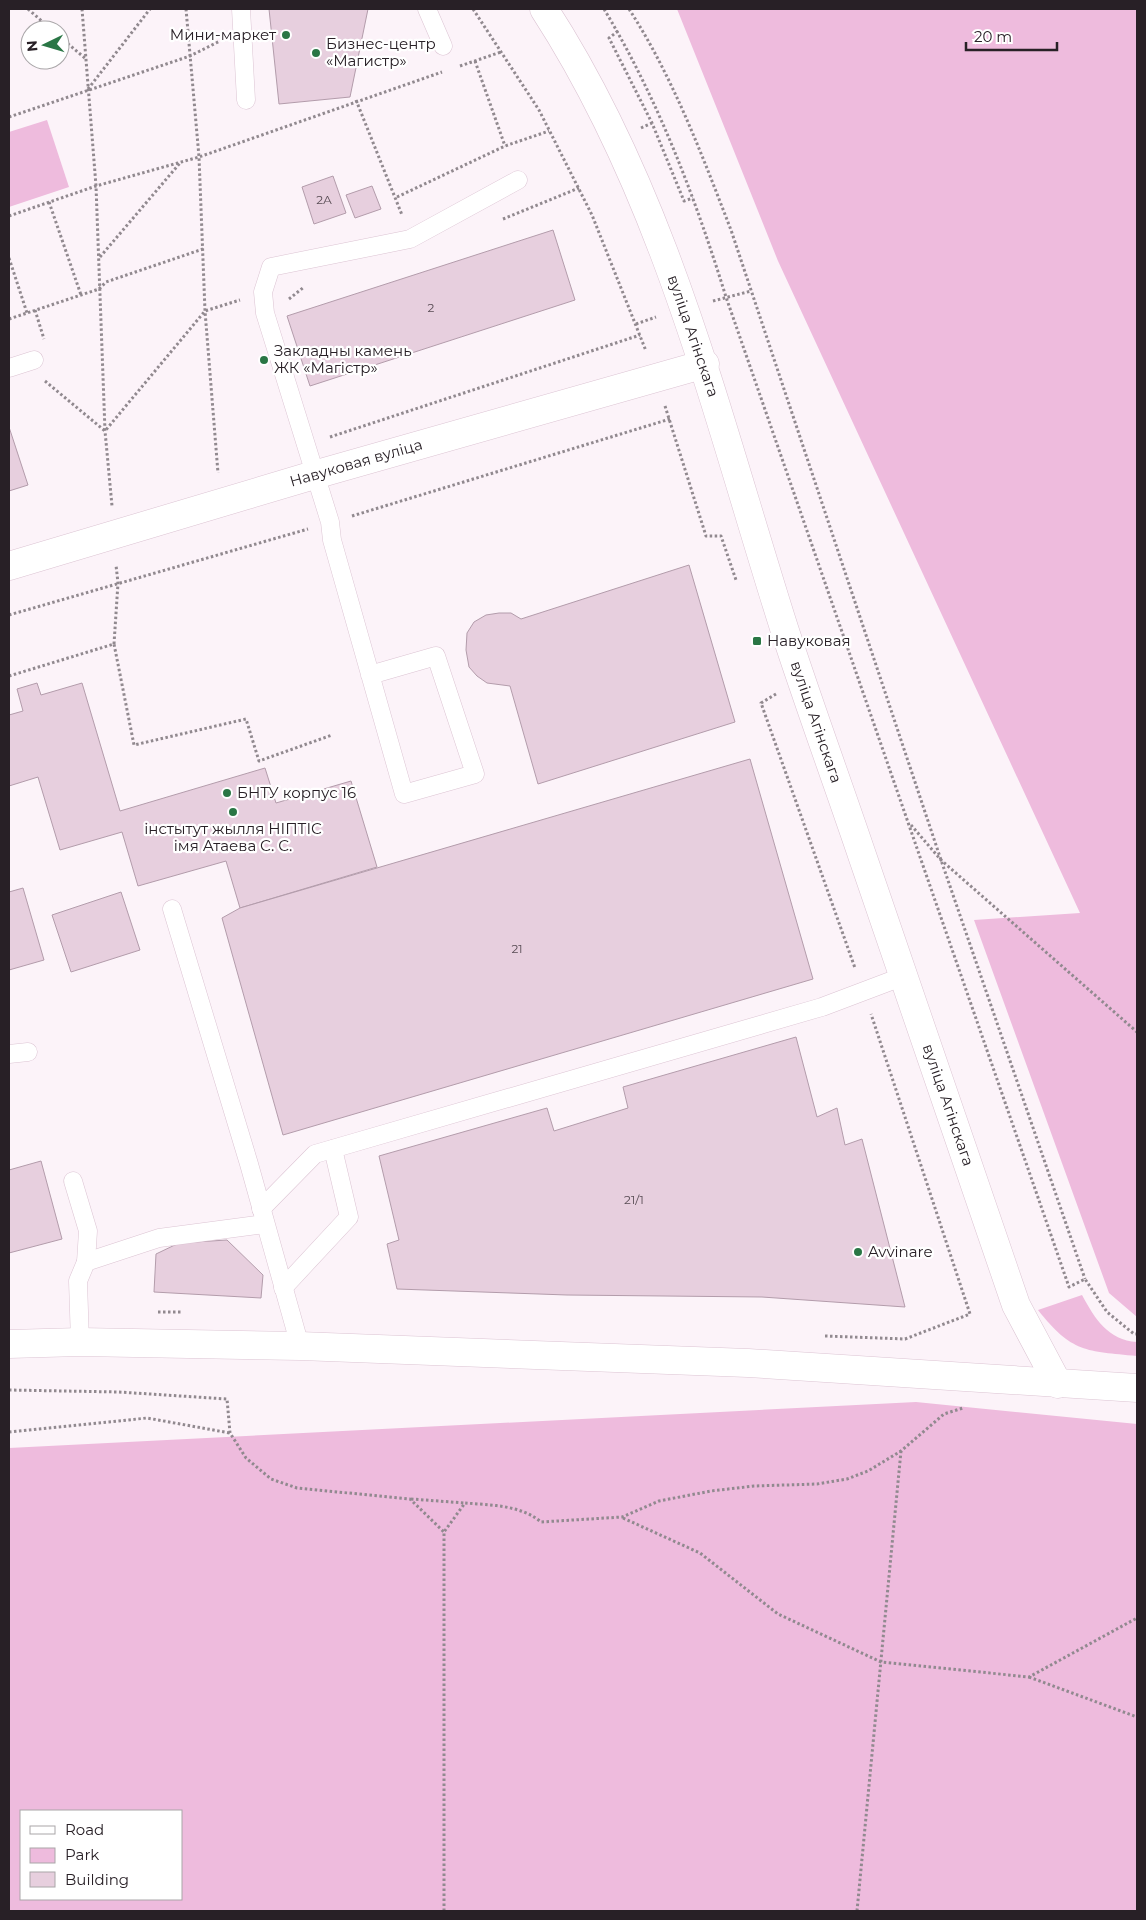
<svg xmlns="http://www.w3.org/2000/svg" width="1146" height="1920" viewBox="0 0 1146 1920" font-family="Montserrat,sans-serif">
	<rect width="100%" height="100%" fill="#fcf3f9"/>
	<g fill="#ebd" fill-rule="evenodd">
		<path d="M677,9H1137V1317L1109,1293L974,920L1080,913L778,261Z"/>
		<path d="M47,120L69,187L9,207V132Z"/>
		<path d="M1082,1295C1095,1319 1108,1340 1137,1342V1356C1086,1351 1072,1353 1038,1310Z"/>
		<path d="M916,1402L1137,1424V1911H9V1448ZM181,1811V1899H21V1811Z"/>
	</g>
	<g fill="#e7cfde" stroke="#b39cab">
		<path d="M269,9H368L350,97L279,104Z"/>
		<path d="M333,176L346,213L314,224L302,187Z"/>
		<path d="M372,186L381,209L355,218L346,195Z"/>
		<path d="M553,230L575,300L310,386L287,316Z"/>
		<path d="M9,427L28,485L9,491Z"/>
		<path d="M689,565L735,722L538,784L510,686L487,683L477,676L469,667L466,650L467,633L474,622L486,615L499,613H511L521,619Z"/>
		<path d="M37,683L41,695L82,683L120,811L265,768L276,803L351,781L377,867L240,908L226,861L138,886L122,832L60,850L38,777L9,786V715L23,711L17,689Z"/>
		<path d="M750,759L813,979L283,1135L222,918L240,908Z"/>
		<path d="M23,888L44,960L9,970V892Z"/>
		<path d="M121,892L140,950L71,972L52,915Z"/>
		<path d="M796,1037L817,1117L837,1108L845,1145L862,1139L905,1307L762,1297L567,1295L397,1289L387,1244L399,1240L379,1156L547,1108L554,1131L628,1108L623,1087Z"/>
		<path d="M41,1161L62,1239L9,1253V1170Z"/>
		<path d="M227,1240L263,1275L261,1298L154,1292L156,1254L179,1243Z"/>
	</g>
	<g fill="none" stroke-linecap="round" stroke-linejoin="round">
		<g stroke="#dcc4d3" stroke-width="19">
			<g id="service">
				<path d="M241,9L246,100"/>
				<path d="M427,9L443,46"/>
				<path d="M9,368L34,360"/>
				<path d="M370,675L436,656L475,774L404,794L332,540L330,522L265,313L263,292L271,267L410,239L518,180"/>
				<path d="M172,909L249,1164L300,1346"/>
				<path d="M9,1054L28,1052"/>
				<path d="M73,1181L88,1231L86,1262"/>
				<path d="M261,1209L315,1154L822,1007L904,976"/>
				<path d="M283,1288L349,1217L333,1149"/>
				<path d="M80,1342L78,1281L86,1262L159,1238L265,1224"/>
			</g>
		</g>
		<g stroke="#dcc4d3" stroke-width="29">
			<g id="minor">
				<path d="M544,9C666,197 717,417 784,628C809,705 837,781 863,858C914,1007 965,1156 1016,1305L1058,1384"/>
				<path d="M9,566L314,475L705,364"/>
				<path d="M9,1344L80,1342L300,1346L748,1363L1137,1388"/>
			</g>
		</g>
		<g stroke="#91898f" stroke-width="3" stroke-dasharray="2.5 2.5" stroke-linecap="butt">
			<path d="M28,9L52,30"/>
			<path d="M82,9L96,186L105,431L112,506"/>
			<path d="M186,9L199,157L205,311L218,473"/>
			<path d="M473,9L539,110L592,215L646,351"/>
			<path d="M604,9C658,99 695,197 726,297L1069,1287L1085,1279L1107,1312L1134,1334H1137"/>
			<path d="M629,9C673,77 702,155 731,230L941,860L1085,1279"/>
			<path d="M618,31L609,38L652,123L684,201L693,198"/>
			<path d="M60,37L86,59"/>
			<path d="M475,61L505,146"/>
			<path d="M460,66L501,52"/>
			<path d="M88,89L150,9"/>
			<path d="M356,100L402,215"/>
			<path d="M9,117L190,56L220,41"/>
			<path d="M641,128L652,123"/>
			<path d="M397,197L505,146L549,131"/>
			<path d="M49,202L81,295"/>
			<path d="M9,216L96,186L199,157L442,72"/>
			<path d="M503,219L579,188"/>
			<path d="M100,257L180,163"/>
			<path d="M9,258L27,313"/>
			<path d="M289,299L304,287"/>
			<path d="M713,301L751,291"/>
			<path d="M35,310L44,339"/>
			<path d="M9,319L99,289L106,282L203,249"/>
			<path d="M636,324L656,317"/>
			<path d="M45,381L105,431L205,311L240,300"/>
			<path d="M665,406L706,536H721L736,580"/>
			<path d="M330,437L640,335"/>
			<path d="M352,516L670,419"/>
			<path d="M9,615L308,529"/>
			<path d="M114,644L118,583L116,565"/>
			<path d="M9,676L114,644L134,745L246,719L259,761L332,735"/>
			<path d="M776,694L761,703L855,968"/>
			<path d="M911,825L941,860L1137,1032"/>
			<path d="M158,1312H181"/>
			<path d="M825,1336L905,1339L970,1314L871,1014"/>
			<path d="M9,1390L119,1392L227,1399L230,1433L246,1458L271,1479L297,1488L410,1499L444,1532"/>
			<path d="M9,1432L147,1418L230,1433"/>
			<path d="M411,1499L465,1503"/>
			<path d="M623,1518L700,1553L778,1614L881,1662L1029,1677L1137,1618"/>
			<path d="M1029,1677L1137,1717"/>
			<path d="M444,1911V1532L465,1503C490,1505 521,1505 541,1522L622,1517L659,1501L711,1491L754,1486L817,1484L847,1479L868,1471L901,1451L944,1414L963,1408"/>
			<path d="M857,1911L901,1451"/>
		</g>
		<use href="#service" stroke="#fff" stroke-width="18"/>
		<use href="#minor" stroke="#fff" stroke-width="28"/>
	</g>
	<g fill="#2a7645" stroke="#fff" stroke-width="2">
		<circle cx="286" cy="35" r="5"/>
		<circle cx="316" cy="53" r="5"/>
		<circle cx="264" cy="360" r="5"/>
		<rect x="752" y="636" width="10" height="10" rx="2.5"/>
		<circle cx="227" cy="793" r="5"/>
		<circle cx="233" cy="812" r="5"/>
		<circle cx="858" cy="1252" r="5"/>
	</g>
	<g text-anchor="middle" stroke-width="4.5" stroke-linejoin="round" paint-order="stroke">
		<g font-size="12" fill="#584c54">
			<text x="324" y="204">2А</text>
			<text x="431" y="312">2</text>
			<text x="517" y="953">21</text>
			<text x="634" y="1204">21/1</text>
		</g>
		<g font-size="15" fill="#282026" stroke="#fff" text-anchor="start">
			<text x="276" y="40" text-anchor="end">Мини-маркет</text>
			<text x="326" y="49">Бизнес-центр<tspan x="326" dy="17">«Магистр»</tspan></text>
			<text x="274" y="356">Закладны камень<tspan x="274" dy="17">ЖК «Магістр»</tspan></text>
			<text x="767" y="646">Навуковая</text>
			<text x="237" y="798">БНТУ корпус 16</text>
			<text x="233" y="834" text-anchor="middle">інстытут жылля НІПТІС<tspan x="233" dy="17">імя Атаева С. С.</tspan></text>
			<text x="868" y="1257">Avvinare</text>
		</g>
		<g font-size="15" fill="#282026" stroke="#fff">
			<text transform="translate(693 336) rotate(71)" y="5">вуліца Агінскага</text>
			<text transform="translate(356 463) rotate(-16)" y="5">Навуковая вуліца</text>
			<text transform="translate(816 722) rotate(71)" y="5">вуліца Агінскага</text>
			<text transform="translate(948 1105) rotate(71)" y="5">вуліца Агінскага</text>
		</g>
	</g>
	<rect width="1146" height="1920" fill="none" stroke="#282026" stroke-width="20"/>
	<rect x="20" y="1810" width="162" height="90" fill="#ffffff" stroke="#a9a6a8"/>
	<rect x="30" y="1826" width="25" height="8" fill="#ffffff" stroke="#a9a6a8"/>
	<text x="65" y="1835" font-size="15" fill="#282026">Road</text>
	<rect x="30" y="1848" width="25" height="15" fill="#eebbdd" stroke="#a9a6a8"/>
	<text x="65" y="1860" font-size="15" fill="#282026">Park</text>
	<rect x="30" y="1872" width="25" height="15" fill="#e7cfde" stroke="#a9a6a8"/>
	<text x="65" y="1885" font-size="15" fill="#282026">Building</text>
	<g transform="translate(45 45) rotate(265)"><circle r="24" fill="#ffffff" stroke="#a9a6a8"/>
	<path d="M0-4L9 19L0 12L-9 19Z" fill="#2a7645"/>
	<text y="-8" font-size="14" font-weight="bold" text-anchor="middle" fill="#282026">N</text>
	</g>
	<path d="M966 42v8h91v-8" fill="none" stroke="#282026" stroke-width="2.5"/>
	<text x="974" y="42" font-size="15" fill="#282026" stroke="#ffffff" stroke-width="4" paint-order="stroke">20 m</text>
</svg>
